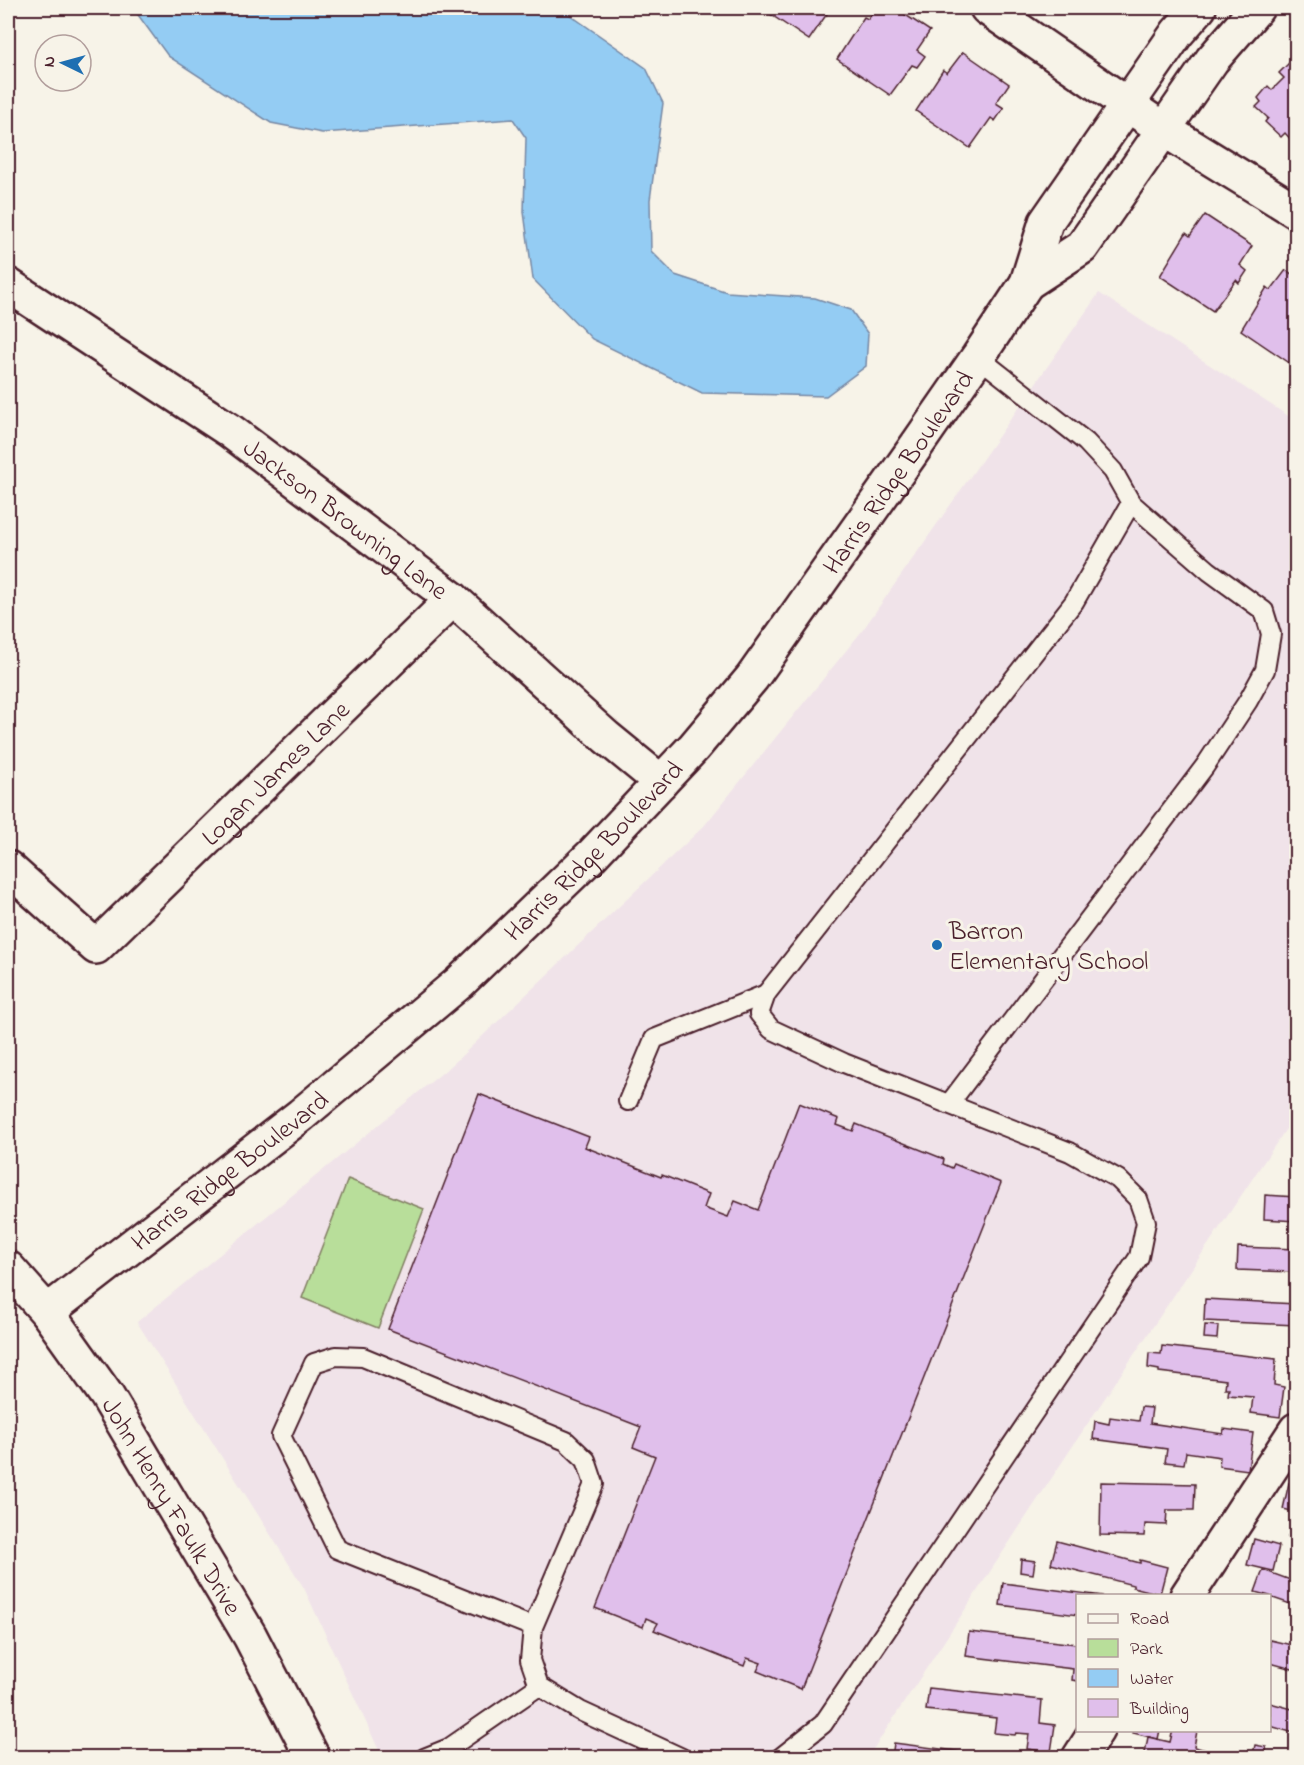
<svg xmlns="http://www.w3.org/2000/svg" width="1304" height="1765" viewBox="0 0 1304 1765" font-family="'Indie Flower',sans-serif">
	<rect width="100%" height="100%" fill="#f7f3e8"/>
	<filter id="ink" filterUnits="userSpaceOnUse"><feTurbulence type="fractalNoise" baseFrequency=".0167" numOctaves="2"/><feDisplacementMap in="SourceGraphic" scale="12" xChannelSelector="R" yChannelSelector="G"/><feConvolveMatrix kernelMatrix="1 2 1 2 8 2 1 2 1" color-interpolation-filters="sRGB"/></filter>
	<g filter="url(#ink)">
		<path fill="#f0e3e9" d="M1099,293L1296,421V1114L1082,1432L868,1757H382L304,1588L137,1322L453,1064L704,826L862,631Z"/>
		<path fill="#b8de9a" stroke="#817e62" stroke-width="1.5" d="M348,1179L424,1209L378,1328L302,1298Z"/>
		<path fill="#94ccf3" stroke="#7687a3" stroke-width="1.5" d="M133,8H560L646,68L663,103L650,200L651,251L675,275L727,292L815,298L851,310L868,334L866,366L826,396L702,393L592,339L533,279L524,212L526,138L513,119L322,133L271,123L168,56Z"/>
		<g fill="#e0bfeb" stroke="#4a1f2b" stroke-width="1.5">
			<path d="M761,8H831L809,40Z"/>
			<path d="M876,8H895L930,31L917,50L925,56L917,67L912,65L890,95L837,59L864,17L868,19Z"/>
			<path d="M963,52L1009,84L996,103L1004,108L995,121L991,118L970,148L916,111L943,70L947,73Z"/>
			<path d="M1290,62L1295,67L1296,65V145L1285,133L1281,137L1265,122L1268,118L1256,107L1261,102L1258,98L1268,86L1272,90L1284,78L1279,73Z"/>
			<path d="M1205,215L1252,246L1240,265L1247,271L1239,283L1236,280L1213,311L1160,276L1186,233L1190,236Z"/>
			<path d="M1286,270L1296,277V363L1294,366L1241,330L1267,287L1271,290Z"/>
			<path d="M479,1094L589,1137L585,1147L661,1177L662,1175L709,1194L704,1208L728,1217L735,1201L758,1210L799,1103L839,1119L837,1125L853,1131L856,1124L944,1159L943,1164L952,1168L954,1164L1001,1183L801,1689L757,1671L761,1663L747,1658L744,1666L654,1630L658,1623L646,1618L643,1627L595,1608L655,1456L633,1447L641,1427L388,1329Z"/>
			<path d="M1265,1195L1296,1197V1221L1264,1219Z"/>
			<path d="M1238,1247L1296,1249V1272L1237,1270Z"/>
			<path d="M1205,1299L1296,1304V1325L1204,1321Z"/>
			<path d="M1205,1325L1218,1326L1217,1339L1204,1338Z"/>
			<path d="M1292,1328H1296V1355H1291Z"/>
			<path d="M1162,1346L1276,1359L1274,1385L1284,1387L1280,1417L1251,1413L1253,1397L1228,1395L1229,1388H1225L1226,1380L1159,1372V1370L1148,1368L1149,1353L1161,1354Z"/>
			<path d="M1141,1407L1152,1408L1150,1423L1223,1434L1224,1429L1253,1433L1248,1470L1219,1466L1220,1457L1186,1452L1184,1464L1165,1462L1167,1449L1093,1439L1095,1421L1109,1424L1110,1417L1139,1421Z"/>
			<path d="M1101,1482L1195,1484L1194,1510H1167L1166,1525L1145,1524L1144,1536L1100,1535Z"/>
			<path d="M1289,1483L1296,1485V1512L1283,1509Z"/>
			<path d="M1296,1514V1540L1288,1537Z"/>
			<path d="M1254,1539L1279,1546L1273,1571L1247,1565Z"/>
			<path d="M1057,1541L1140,1563V1560L1167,1567L1160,1594L1133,1587V1585L1051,1564Z"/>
			<path d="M1021,1559L1035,1561L1033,1574L1020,1572Z"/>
			<path d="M1263,1570L1296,1582V1606L1270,1597V1596L1255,1592Z"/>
			<path d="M1003,1583L1103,1596H1078V1615L1000,1605Z"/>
			<path d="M969,1632L1076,1644L1078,1681L1072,1680L1073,1669L966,1656Z"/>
			<path d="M1270,1640L1296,1646V1670L1270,1663Z"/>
			<path d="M929,1688L1042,1700L1040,1723L1055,1725L1051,1752L1027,1749L1029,1734L1016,1733L1015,1735L994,1733L996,1718L926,1710Z"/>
			<path d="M1270,1703L1296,1710L1294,1733L1270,1726Z"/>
			<path d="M1133,1730H1160L1158,1739L1133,1733Z"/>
			<path d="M1173,1730L1197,1731L1194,1747L1239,1758H1144L1148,1737L1170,1742Z"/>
			<path d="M894,1743L1003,1757L892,1758Z"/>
			<path d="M1255,1745L1266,1747L1264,1758H1252Z"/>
		</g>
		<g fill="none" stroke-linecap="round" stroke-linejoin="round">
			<g stroke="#4a1f2b" stroke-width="22">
				<g id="service">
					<path d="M628,1101L654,1039L766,994"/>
					<path d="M949,1104L1205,766L1248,701L1265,670L1271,634L1264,611L1209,571L1131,503L1113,471L1086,442L978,357"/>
					<path d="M533,1627L337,1549L281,1436L314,1363L336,1356L363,1357L566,1441L586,1460L594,1484L533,1627L530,1660L539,1686L580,1711L682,1758"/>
					<path d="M424,1758L449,1748L539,1686"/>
					<path d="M780,1758L823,1724L1139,1257L1146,1222L1138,1199L1118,1179L1070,1152L844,1063L771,1029L759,1014L766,994L1074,602L1131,503"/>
				</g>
			</g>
			<g stroke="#4a1f2b" stroke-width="38">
				<g id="minor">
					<path d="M987,8L1163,129L1296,211"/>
					<path id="s1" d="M8,285L229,430L453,599L606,737L661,782"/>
					<path id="s2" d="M8,868L96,947L453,599"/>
					<path d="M1187,1596L1296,1430"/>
					<path d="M1079,1758L1097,1730"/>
				</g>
			</g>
			<g stroke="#4a1f2b" stroke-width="38">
				<g id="tertiary">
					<path d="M1027,283L1082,247L1212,60L1257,8"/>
					<path id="s3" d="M8,1268L47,1312L107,1396L250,1636L313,1758"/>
					<path id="s4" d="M47,1312L301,1115L460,982L592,855L694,747L752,678L912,452L978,357L1027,283L1046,222L1177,33L1199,8"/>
				</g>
			</g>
			<use href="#service" stroke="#f7f3e8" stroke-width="18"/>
			<use href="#minor" stroke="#f7f3e8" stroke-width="33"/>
			<use href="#tertiary" stroke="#f7f3e8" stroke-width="33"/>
		</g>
	</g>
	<circle fill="#1f6fb2" stroke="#f7f3e8" stroke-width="2" cx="937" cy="945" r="6"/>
	<g text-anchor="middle" stroke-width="6" stroke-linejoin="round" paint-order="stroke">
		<g font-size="26" fill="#4a1f2b" stroke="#f7f3e8">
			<text dy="9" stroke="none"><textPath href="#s4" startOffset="1203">Harris Ridge Boulevard</textPath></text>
			<text dy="9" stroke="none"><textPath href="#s1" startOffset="411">Jackson Browning Lane</textPath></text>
			<text dy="9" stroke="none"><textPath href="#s2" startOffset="368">Logan James Lane</textPath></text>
			<text dy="9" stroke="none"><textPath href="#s4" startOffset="716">Harris Ridge Boulevard</textPath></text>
			<text dy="9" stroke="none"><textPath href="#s4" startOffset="231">Harris Ridge Boulevard</textPath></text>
			<text dy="9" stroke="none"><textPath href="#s3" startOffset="290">John Henry Faulk Drive</textPath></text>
		</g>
		<g font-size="26" fill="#4a1f2b" stroke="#f7f3e8" text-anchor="start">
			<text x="949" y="939">Barron<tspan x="949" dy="30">Elementary School</tspan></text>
		</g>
	</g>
	<rect width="1304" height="1765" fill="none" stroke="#f7f3e8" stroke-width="30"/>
	<rect x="15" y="15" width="1274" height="1735" fill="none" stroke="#4a1f2b" stroke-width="2" filter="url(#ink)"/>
	<rect x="1076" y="1594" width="195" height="138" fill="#f7f3e8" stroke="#b29e9c" stroke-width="1.5"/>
	<rect x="1088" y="1614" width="30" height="9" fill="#f7f3e8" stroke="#b29e9c" stroke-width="1.5"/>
	<text x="1130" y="1624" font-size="18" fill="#4a1f2b">Road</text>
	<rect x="1088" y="1639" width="30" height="18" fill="#b8de9a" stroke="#b29e9c" stroke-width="1.5"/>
	<text x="1130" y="1654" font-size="18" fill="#4a1f2b">Park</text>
	<rect x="1088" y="1669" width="30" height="18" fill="#94ccf3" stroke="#b29e9c" stroke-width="1.5"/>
	<text x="1130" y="1684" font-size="18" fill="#4a1f2b">Water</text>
	<rect x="1088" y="1699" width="30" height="18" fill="#e0bfeb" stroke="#b29e9c" stroke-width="1.5"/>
	<text x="1130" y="1714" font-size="18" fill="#4a1f2b">Building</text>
	<g transform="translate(63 63) rotate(275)"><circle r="28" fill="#f7f3e8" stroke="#b29e9c" stroke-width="1.5"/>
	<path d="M0-4.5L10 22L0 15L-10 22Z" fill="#1f6fb2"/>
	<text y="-9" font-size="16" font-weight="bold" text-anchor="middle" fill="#4a1f2b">N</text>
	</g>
</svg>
